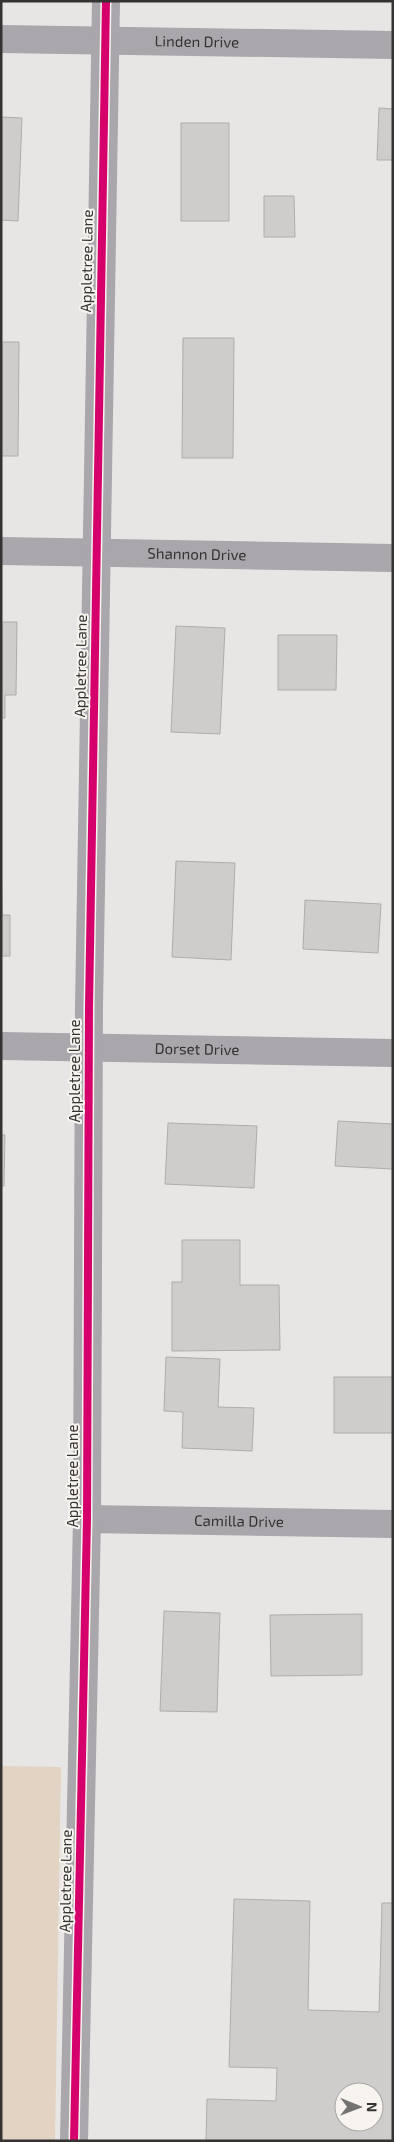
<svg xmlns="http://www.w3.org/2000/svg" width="394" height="2142" viewBox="0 0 394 2142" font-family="'Exo 2',sans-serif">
	<rect width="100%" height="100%" fill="#e8e6e4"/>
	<path fill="#e2d3c2" d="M1,1766L61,1767L55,2141H1Z"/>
	<g fill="#cfcdcc" stroke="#aeadab" fill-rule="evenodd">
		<path d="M379,108L393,109V160H377Z"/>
		<path d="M1,117L22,118L18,221L1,220Z"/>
		<rect x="181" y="123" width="48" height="98"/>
		<path d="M264,196H294L295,237H264Z"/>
		<path d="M183,338H234L233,458H182Z"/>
		<path d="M1,342H19L18,456H1Z"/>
		<path d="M1,622H17L16,695H5V718H1Z"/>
		<path d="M176,626L225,628L220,734L171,732Z"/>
		<path d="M278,635H337L336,690H278Z"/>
		<path d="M1,841L2,915H10V956H1Z"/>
		<path d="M176,861L235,863L231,960L172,957Z"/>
		<path d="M305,900L381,904L378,953L303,949Z"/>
		<path d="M338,1121L393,1124V1169L335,1166Z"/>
		<path d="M168,1123L257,1126L254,1188L165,1184Z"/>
		<path d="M1,1135H5L4,1186H1Z"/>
		<path d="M182,1240H240V1285H279L280,1350L172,1351V1282H182Z"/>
		<path d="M166,1357L220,1359L218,1407L254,1408L252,1451L182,1448L183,1412L164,1411Z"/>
		<rect x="334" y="1377" width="59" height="56"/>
		<path d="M164,1611L220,1613L217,1712L160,1711Z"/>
		<path d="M362,1614V1675L271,1676L270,1615Z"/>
		<path d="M234,1899L310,1901L308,2010L379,2012L382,1903H393V2141H206L207,2099L276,2101L277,2068L229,2067ZM344,2092H374V2122H344Z"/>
	</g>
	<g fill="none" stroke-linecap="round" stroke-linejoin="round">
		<g stroke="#a9a6ac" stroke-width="28">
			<path id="s1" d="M1,39L393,45"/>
			<path id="s2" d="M1,551L393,558"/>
			<path id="s3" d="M1,1046L393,1053"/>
			<path id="s4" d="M87,1519L393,1524"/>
			<path d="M74,2141L87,1519L89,1007L106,1"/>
		</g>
		<g stroke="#f7f3ef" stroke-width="11">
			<path id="cycleway" d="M74,2141L87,1519L89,1007L106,1"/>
		</g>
		<use href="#cycleway" stroke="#d6006c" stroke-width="8"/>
	</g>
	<g text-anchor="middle" stroke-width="4" stroke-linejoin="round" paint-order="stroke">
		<g font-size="15" fill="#353331" stroke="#f7f3ef">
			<text dy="5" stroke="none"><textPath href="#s1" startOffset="196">Linden Drive</textPath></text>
			<text transform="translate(87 261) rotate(-89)" y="5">Appletree Lane</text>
			<text dy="5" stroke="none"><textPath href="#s2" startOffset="196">Shannon Drive</textPath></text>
			<text transform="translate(81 666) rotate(-89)" y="5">Appletree Lane</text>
			<text dy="5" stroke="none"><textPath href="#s3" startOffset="196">Dorset Drive</textPath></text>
			<text transform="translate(75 1071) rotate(-90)" y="5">Appletree Lane</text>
			<text transform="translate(73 1476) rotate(-90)" y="5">Appletree Lane</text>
			<text dy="5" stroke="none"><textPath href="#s4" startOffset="152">Camilla Drive</textPath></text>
			<text transform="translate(66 1881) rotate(-89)" y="5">Appletree Lane</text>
		</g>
	</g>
	<rect width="394" height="2142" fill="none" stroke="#353331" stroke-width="5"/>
	<g transform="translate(359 2107) rotate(91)"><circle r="24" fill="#f7f3ef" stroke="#a9a6a3"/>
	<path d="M0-4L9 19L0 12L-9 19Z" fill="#747270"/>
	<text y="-8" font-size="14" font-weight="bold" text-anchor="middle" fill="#353331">N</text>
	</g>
</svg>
